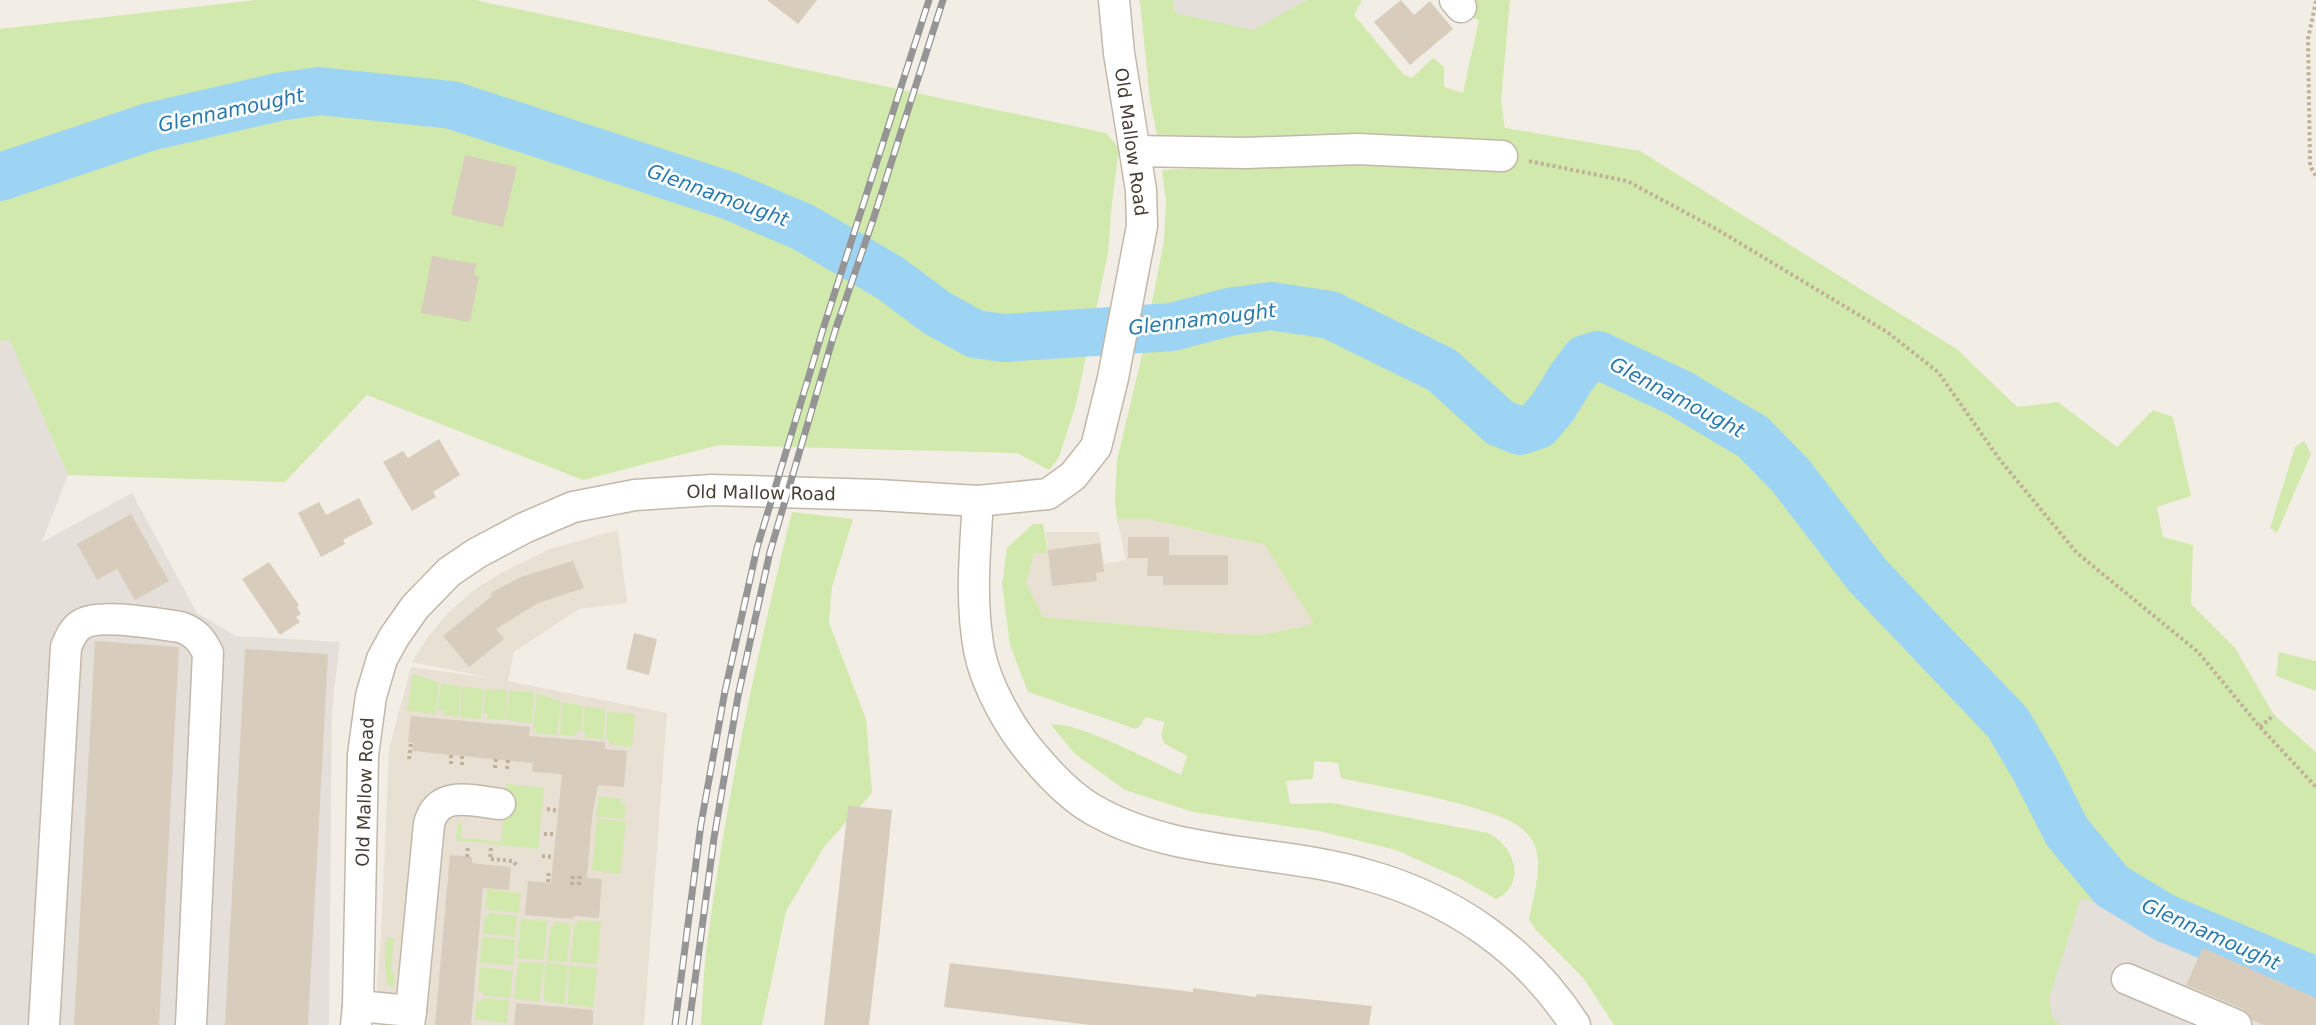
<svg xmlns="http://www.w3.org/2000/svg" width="2316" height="1025" viewBox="0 0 2316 1025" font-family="'DejaVu Sans',sans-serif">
	<rect width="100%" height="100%" fill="#f3eee5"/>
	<g fill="#e7e0d3">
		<path d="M1117,519H1147L1265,545L1315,624L1261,635L1230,634L1043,617L1026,583L1034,553H1048L1046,532H1099L1104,564L1126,560Z"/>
		<path d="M618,530L627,603L579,609L514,652L508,681L667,713L644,1025H379L377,980L381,937L389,749L411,667L491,678L412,662L427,638L449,612L475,589L505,571L550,549Z"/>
	</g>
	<g fill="#e5dfda">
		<path d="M1140,0H1307L1253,31L1139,5Z"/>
		<path d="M10,339L68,475L42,542L132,493L197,613L236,636L340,642L332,709L329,1025H0V341Z"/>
		<path d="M2081,897L2144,917L2316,990V1025H2062L2053,1019L2049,999Z"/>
	</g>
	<g fill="#d1e9ac">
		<path d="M257,0H475L1106,133L1119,148L1112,203L1108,253L1076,404L1059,457L1049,470L1017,453L719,445L583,480L367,395L285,482L68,475L10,340L0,341V29Z"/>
		<path d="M1140,0H1173L1175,13L1253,30L1307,0H1362L1354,15L1404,75L1412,78L1433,58L1444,67V87L1463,93L1479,20L1462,14L1459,22L1440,0H1510L1501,101L1505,128L1640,151L1958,350L2017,407L2058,402L2117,447L2153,410L2173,417L2191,496L2157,507L2163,537L2193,545L2191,604L2235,648L2274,715L2316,752V990L2144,917L2081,898L2049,999L2053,1019L2062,1025H1614L1584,979L1536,930L1529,919C1533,897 1543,868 1535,846C1531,834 1517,824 1506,819C1454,798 1395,790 1341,778L1338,763L1314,761L1313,779L1286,781L1290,804L1332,803L1488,833C1514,845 1528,884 1496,899L1461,879L1396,850L1319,831L1193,812L1125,790L1075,754L1051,725C1075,720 1155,763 1181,775L1187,756L1164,743L1161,734L1165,722L1145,717L1141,725L1136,729L1028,692L1010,645L1002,584L1007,548L1033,524H1043L1048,553H1034L1026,583L1043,617L1230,634L1261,635L1314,624L1265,545L1147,519H1117L1115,502L1117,460L1140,364L1164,241L1166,201L1162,170L1358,162L1469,142L1157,135L1150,100Z"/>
		<path d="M2304,441L2311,454L2277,533L2270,528L2295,447Z"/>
		<path d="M792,512L853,519L832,587L829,623L866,719L872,793L824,847L786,911L762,1025H701C703,993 704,961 709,930C728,789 758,650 792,512Z"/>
		<path d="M2279,652L2316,661V691L2276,676Z"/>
		<path d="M413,674L439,683L436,714L407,711Z"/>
		<path d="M441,684L461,686L458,717L443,715L444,711L438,709Z"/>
		<path d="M462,687L483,689L481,719L460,717Z"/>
		<path d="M485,689L507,690L505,720L487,719L488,714L483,713Z"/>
		<path d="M509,691L534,692L532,723L506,720Z"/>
		<path d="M537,693L561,702L557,735L536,733V729L533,728Z"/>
		<path d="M562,702L583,706L581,732H577L576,736L560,735Z"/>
		<path d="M585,707L605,709L604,739L585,738L586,733L583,732Z"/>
		<path d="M607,712L635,714L632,747L609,744V739H606Z"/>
		<path d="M507,784L544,788L538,849L456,840L458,823H462L461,838L501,842Z"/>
		<path d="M599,796L621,799L620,803L626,804L624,819L596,816Z"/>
		<path d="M597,819L626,821L620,874L592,870Z"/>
		<path d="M487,889L521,893L519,913L490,910L485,907Z"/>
		<path d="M489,913L517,916L515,937L483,933L485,915L489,916Z"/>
		<path d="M521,919L547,921L544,960L517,958Z"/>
		<path d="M578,920L601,922L597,964L571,962L574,924H578Z"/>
		<path d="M555,922L571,924L567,962L547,961L551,926H555Z"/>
		<path d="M482,937L515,940L513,965L480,963Z"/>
		<path d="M386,938H394L391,972L395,973L393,988L388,984L385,966Z"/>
		<path d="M518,962L544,963L539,1002L514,998Z"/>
		<path d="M545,962L568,966L564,1004L544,1001Z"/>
		<path d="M569,966L597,968L593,1008L568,1004Z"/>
		<path d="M480,967L513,971L510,998L483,995V992H478Z"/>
		<path d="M483,998L509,1001L507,1023L475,1019L477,1001H482Z"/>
	</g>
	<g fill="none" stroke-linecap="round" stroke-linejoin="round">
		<path stroke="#9ed4f3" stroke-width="48" d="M0,177L149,127L278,97L319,91L452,105L730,196L803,227L890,278L937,313L975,334L1004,338L1172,327L1229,312L1271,306L1330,315L1442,370L1500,423L1520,431L1538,425L1553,407L1571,378L1585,359L1598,355L1679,393L1753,437L1791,476L1868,576L2008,723L2035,769L2067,832L2112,886L2165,918L2316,981"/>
	</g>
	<g fill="#d8ccbd">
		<path d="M767,0H817L798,24Z"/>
		<path d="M1401,0L1414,15L1430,1L1453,29L1410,65L1374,22Z"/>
		<path d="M465,155L517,167L503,227L451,215Z"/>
		<path d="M432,256L476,264L474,275L479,276L470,322L421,313Z"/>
		<path d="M439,439L460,475L433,492L436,497L412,511L383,462L403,451L408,458Z"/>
		<path d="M359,498L373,524L343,540L345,544L321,557L298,513L319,502L326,515Z"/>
		<path d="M131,514L169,581L135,600L117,569L97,580L77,544Z"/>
		<path d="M1128,537H1169V555H1228V585H1163V576H1147L1148,558H1128Z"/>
		<path d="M1100,543L1104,572L1096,573L1097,581L1052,586L1048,550Z"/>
		<path d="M573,561L584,588L538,603L496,629L504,639L469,667L443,636L492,596L491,593L521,577Z"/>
		<path d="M269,562L299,605L297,607L301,614L296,617L300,622L280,635L242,579Z"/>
		<path d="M634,633L657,639L649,675L626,669Z"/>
		<path d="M95,641L179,647L159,1025H74Z"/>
		<path d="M245,649L328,654L308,1025H225Z"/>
		<path d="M411,716L530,727L529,736L605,742V749L627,751L624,787L598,785L592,817L587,878L602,879L599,918L574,916L573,919L525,915L528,881L551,883L562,774L532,772L533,763L412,751L413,743L408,742Z"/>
		<path d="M848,806L892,810L880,930L869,1025H824Z"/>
		<path d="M450,855L472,857V863L511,867L509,890L483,888L471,1025H435Z"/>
		<path d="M2203,948L2316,998V1025H2264L2252,1020L2249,1014L2243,1009L2186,985Z"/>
		<path d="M950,963L1193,992V988L1256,997L1257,994L1372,1006L1369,1025H1090L944,1007Z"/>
		<path d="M516,1003L593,1010V1025H514Z"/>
	</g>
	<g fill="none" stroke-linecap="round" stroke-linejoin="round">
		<g stroke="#c2b8aa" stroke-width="33">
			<g id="minor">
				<path d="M1455,0L1461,7"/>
				<path d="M1135,151L1246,153L1358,149L1502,156"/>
				<path d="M978,501C975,551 970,600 979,650C986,686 1011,730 1035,757C1051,776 1070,796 1092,809C1176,858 1276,848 1367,875C1453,899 1527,950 1575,1025"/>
				<path d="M2127,979L2236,1025"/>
				<path d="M358,1006L411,1011L409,1025"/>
				<path d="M411,1011L429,824C438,789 472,801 500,804"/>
				<path d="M44,1025L66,647C70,638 73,629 82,624C100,613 157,624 180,627C195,632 201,639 208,653L191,1025"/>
				<path d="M356,1025L358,1006L363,755L371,696L382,659L394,637L415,607L449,572L477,553L524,528L573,507L635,495L712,490L878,495L978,501L1048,494L1073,476L1096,447L1113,378L1142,226L1141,190L1119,53L1114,0"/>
			</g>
		</g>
		<g stroke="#c1b098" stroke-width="4" stroke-dasharray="3 3" stroke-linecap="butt">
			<path d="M2316,1L2308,39L2310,166L2316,176"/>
			<path d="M1529,161L1627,181L1718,230L1887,332L1938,372L2000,460L2077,553L2198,652L2260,727L2316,787"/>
			<path d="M2260,727L2274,715"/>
			<path d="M409,759L411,743"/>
			<path d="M451,764V755"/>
			<path d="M462,765V756"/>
			<path d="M495,768L496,759"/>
			<path d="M507,769L508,760"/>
			<path d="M547,809L559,811"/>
			<path d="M544,834H556"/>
			<path d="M491,848L490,859L513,861L518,867"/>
			<path d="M542,856L554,857"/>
			<path d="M467,857L468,846"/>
			<path d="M548,882L549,871"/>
			<path d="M572,885L573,873"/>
			<path d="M579,885L580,874"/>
		</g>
		<use href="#minor" stroke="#fff" stroke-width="30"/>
		<g stroke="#959595" stroke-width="7">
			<g id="rail">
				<path d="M675,1025L701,824L725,691L757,548L824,326L929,0"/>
				<path d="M689,1025L714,838L738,696L770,552L835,331L873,220L943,0"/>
			</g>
		</g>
		<use href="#rail" stroke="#fff" stroke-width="4.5" stroke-dasharray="14" stroke-linecap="butt"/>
	</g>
	<g text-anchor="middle" stroke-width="5" stroke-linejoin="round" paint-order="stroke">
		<g font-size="18" fill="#463e34" stroke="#fff">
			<text transform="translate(1131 142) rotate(82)" y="6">Old Mallow Road</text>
			<text transform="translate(761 493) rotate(1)" y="6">Old Mallow Road</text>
			<text transform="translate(365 792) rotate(-88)" y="6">Old Mallow Road</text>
		</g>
		<g font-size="20" font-style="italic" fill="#297bad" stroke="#fff">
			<text transform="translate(231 110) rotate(-12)" y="7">Glennamought</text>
			<text transform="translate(718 195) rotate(20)" y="7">Glennamought</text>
			<text transform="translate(1202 319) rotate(-7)" y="7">Glennamought</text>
			<text transform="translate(1677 397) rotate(28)" y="7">Glennamought</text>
			<text transform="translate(2211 934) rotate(24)" y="7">Glennamought</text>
		</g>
	</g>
</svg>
